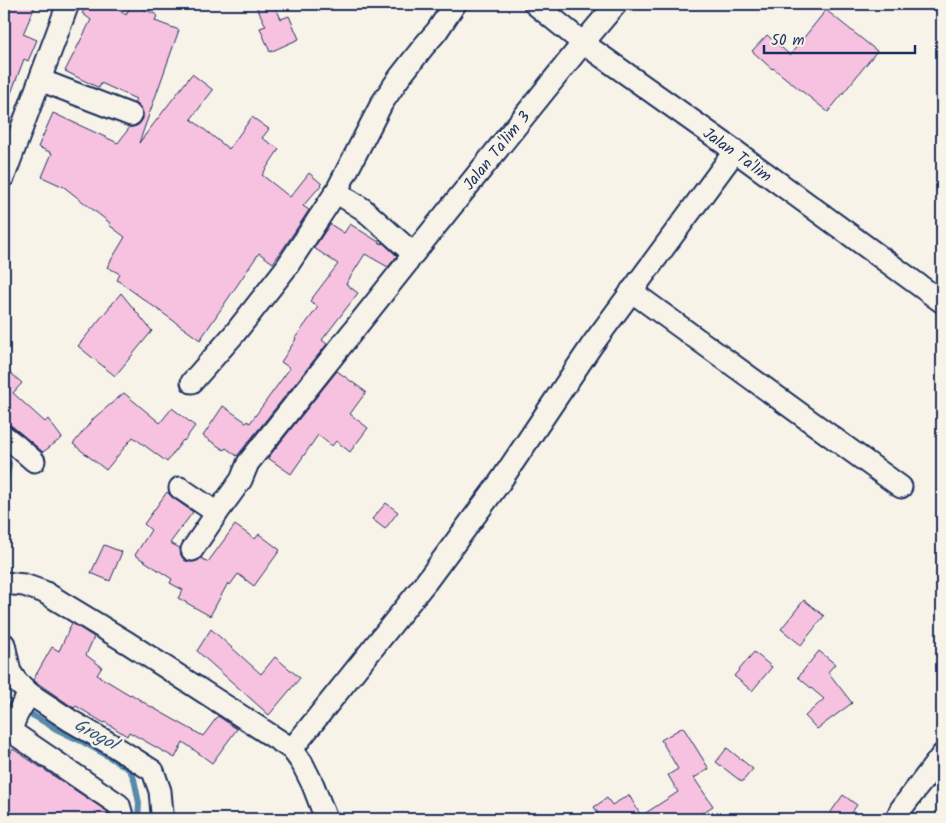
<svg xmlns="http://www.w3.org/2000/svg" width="946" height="823" viewBox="0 0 946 823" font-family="Kalam,sans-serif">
	<rect width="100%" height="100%" fill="#f7f3e8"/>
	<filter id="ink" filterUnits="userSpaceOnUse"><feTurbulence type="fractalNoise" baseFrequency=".02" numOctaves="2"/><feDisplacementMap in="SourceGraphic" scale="10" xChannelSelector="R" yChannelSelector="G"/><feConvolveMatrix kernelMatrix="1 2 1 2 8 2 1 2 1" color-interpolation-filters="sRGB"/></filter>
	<g filter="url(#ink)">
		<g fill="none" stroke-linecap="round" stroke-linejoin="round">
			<g stroke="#568bab" stroke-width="6">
				<path d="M4,458L9,463L4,495"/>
				<path d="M4,701L34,716L56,729L81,741L106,755L130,770L134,779L139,803L138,819"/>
			</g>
		</g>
		<g fill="#f7c2df" stroke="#1b2f5e">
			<path d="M4,4H36L23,34L37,40L28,61L24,59L5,109L4,108Z"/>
			<path d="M89,4H110L126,15L131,4H133L157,15L155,21L179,30L139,143L192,74L213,90L191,119L229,149L252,117L269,129L262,138L279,149L262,175L290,197L309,173L322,184L303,206L309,210L283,249L273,263L259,253L200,340L117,280L120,274L107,267L125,237L109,225L110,223L64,187L42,177L52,153L38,147L53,113L118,143L130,127H133L138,125L143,119V113L141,108L134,103L136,99L101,83L99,88L65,71L91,20L82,13Z"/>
			<path d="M255,4H274L281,19L289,16L299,39L270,52L260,28L266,26Z"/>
			<path d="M826,10L877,51L828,112L773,68L772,69L752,51L767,35L790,55Z"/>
			<path d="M330,224L344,233L350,224L382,244L383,243L397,256L388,267L365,254L346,284L358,293L322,340L327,344L237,456L226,448L224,450L203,436L223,406L246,422L247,421L250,423L290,368L281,362L296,339L295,338L318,307L310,301L338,264L314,248Z"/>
			<path d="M121,293L152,331L115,376L78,346Z"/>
			<path d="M4,367L22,383L13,393L45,422L48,419L62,438L43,452L12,426L4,423Z"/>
			<path d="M337,371L366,392L350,414L368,428L350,452L336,441L332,446L318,435L291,474L268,458Z"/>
			<path d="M124,393L160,423L172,408L195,426L184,441L183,440L167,462L133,437L106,470L73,444L94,418Z"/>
			<path d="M167,492L173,498L193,512L170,543L180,548L181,555L185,561L192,562L197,561L201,558L208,562L235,525L255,539L259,534L280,550L254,586L238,574L230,585L228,583L210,616L178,598L183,590L170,583L172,579L135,555L151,530L144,524Z"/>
			<path d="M386,503L398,512L385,529L372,519Z"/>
			<path d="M104,545L122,552L110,581L91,573Z"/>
			<path d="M804,600L824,616L801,645L781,629Z"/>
			<path d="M72,623L94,637L86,655L102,667L97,675L130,695L131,694L148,705L203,736L218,716L237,729L212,763L183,742L175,758L129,732L127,736L105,722L104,723L76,706L74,708L33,680L52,647L59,651Z"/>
			<path d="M211,629L261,674L275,657L300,678L269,715L197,651Z"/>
			<path d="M819,651L835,664L828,672L852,703L817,729L805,716L824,699L798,677Z"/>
			<path d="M754,652L772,667L752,691L734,676Z"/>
			<path d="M683,727L709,769L694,778L713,806L693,819H588L598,813L594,807L607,798L612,805L629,795L641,816L678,792L668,775L678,769L661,740Z"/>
			<path d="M727,748L753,769L742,782L716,762Z"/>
			<path d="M13,749L108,812L104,819H4V764Z"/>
			<path d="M843,795L857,805L847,819H826Z"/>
		</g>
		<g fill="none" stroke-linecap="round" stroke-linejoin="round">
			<g stroke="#1b2f5e" stroke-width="25">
				<g id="minor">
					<path d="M535,4L583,43L735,151L942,302"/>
					<path d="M40,80L131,115"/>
					<path d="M4,176L68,4"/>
					<path d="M336,192L363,209L408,249L411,253L410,258"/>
					<path d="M631,291L901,487"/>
					<path d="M192,382L235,333L286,268L336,192L382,103L399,78L424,46L437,31L455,4"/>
					<path d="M4,436L17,446L34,461"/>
					<path d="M180,488L217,513"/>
					<path d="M192,550L217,513L241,480L248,463L407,263L410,258L583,43L616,4"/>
					<path d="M4,583L24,585L44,592L128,643L292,749L302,763L313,785L326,819"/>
					<path d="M4,644L10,672L17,682L30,694L71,721L109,743L153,771L160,791L162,813V819"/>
					<path d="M30,694C22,705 12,719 12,732L119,805L123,819"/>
					<path d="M292,749L426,582L500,482L592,345L735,151"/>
					<path d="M901,819L899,813L901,809L942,755"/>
				</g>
			</g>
			<use href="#minor" stroke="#f7f3e8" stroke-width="21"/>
		</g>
	</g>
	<g text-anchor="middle" stroke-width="4.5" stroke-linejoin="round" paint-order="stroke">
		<g font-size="16" fill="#1b2f5e" stroke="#f7f3e8">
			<text transform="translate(496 150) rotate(-51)" y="6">Jalan Ta'lim 3</text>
			<text transform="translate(738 154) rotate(36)" y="6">Jalan Ta'lim</text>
		</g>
		<g font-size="18" font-style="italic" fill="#34557e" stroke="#f7f3e8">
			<text transform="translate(96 734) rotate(29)" y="6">Grogol</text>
		</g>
	</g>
	<rect width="946" height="823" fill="none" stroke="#f7f3e8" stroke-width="20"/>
	<rect x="10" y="10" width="926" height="803" fill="none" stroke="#1b2f5e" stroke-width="2" filter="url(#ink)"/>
	<path d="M764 45v8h151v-8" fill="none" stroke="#1b2f5e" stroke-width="2.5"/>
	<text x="771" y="45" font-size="15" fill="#1b2f5e" stroke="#f7f3e8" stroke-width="4" paint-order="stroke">50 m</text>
</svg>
